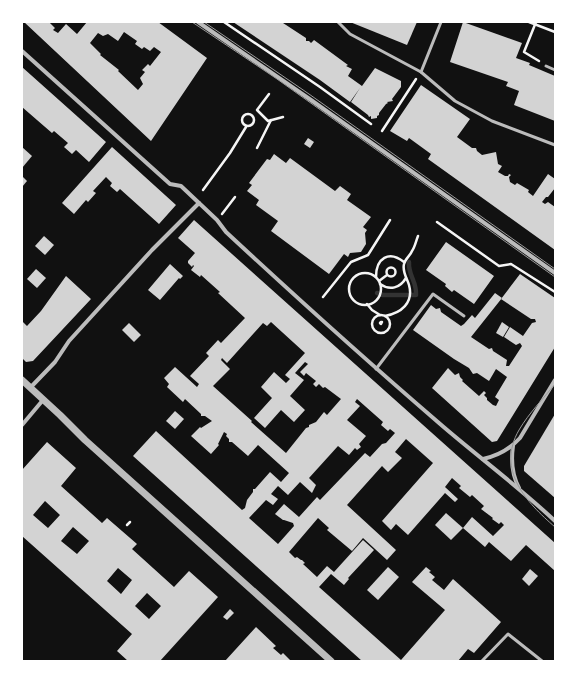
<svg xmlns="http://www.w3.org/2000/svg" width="577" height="683" viewBox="0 0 577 683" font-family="Roboto,sans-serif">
	<rect width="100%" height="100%" fill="#111"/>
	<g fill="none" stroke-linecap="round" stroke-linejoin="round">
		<path stroke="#333" stroke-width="4.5" d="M377,293L383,295H416C417,281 408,276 409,262"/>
	</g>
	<g fill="#d3d3d3" fill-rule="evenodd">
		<path d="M24,22H49L55,28L53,30L58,33L66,24L77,34L87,22H158L207,58L151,141ZM124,32L137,41L135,44L142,49L144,47L150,51L154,47L161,52L150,66L148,64L142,70L145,72L140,78L143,84L138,90L118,71L119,70L100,55L101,54L90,43L98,33L103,36L108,34L118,41Z"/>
		<path d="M233,22H284L283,23L306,38V41H309L311,43L314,40L348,65L346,66L352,69L348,76L362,86L375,68L401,81V87L392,99L393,101L387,102L388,103L386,104L379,113V115L377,116V118L371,119V116L369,117L368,115L351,102L360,88L350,102L320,80Z"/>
		<path d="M350,22H417L407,45Z"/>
		<path d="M463,22L522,43L516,58L530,63L529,65L555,76V121L514,105L519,91L506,86L508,82L450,62Z"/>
		<path d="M22,67L106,142L89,162L76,150L72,154L64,147L68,143L54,131L52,133L22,107Z"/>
		<path d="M421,85L470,119L457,137L472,148H476L477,151L482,155L496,152L498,164L502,166L498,172L505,176H508L509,174L511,175L509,177L510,182L515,185L517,183L529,190L528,192L533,196L548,174L555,179V188L548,197H546L542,202L545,204L548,202L555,207V250L428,159L431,154L409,138L407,141L390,131Z"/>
		<path d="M308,138L314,142L310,148L304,144Z"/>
		<path d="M22,147L32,156L22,168Z"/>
		<path d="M112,147L176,205L159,224L120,189L117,192L110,186L112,183L106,177L93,191L96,193L88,202L86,200L74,214L62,203Z"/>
		<path d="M274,154L286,163L290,158L335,191L340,186L351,194L347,200L371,217L363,227L367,230L365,233L366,244L361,252L350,253L348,257L344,254L329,274L271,231L278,221L256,205L259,200L247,191L252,185L249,183L267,159L270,160Z"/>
		<path d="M22,176L27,181L22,187Z"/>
		<path d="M194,220L555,543V571L526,545L511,561L489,542L485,547L463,528L472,517L493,536L504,525L501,522L499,524L492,519L493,518L481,509L484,506L472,495L470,497L459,488L461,486L452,478L445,487L458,499L455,502L445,493L408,535L396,524L391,530L382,521L433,463L406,439L395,452L402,458L388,472L382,466L347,505L396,550L387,560L363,538L352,551L327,530L329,528L318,518L289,552L295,558L297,557L301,560H302L305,563L303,564L317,577L327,566L334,572L363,540L374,550L348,578L349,579L344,585L331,574L319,587L401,660L445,610L412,582L426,567L431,571L429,572L435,577L432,580L444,590L453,579L501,622L474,653L468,649L458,661H362L133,456L156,431L242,510L245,508L247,500L253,492V489H255L270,472L281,482L289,473L258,445L248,456L232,442H229V439L226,436L227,434L224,432L218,444L219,445L211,454L191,436L200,427L201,428L212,421L205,416H201V414L185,399L183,402L167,387L169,384L164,378L175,367L197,387L199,384L190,376L209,356L206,353L218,340L221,343L245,318L218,293L220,292L201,275L200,277L191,270L194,266L193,265L192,267L188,263V261L195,253L178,238ZM271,322L305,353L285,375L290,379L286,383L274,372L261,387L272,398L254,418L265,428L281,410L294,422L305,410L290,396L304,380L295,373L305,362L308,364L300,372L304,376L306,373L316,381L313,384L316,387L319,384L323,388L325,387L341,399L327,415L324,412L316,422L309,425V427L306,428L286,453L251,422L252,421L213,386L230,369L221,360L222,358L227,363L263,323L267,326ZM357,399L383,422L381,425L388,431L390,429L395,433L386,443L382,444L370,457L365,453L320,500L317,497L299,517L284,504L275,514L283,520H284L293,523L294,526L278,544L249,518L266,500L273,505L278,499L271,494L278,486L288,495L300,482L312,493L316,485L309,478L338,446L349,455L355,448L357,450L361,447L359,444L366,436L347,420L360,406L355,402Z"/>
		<path d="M44,236L54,245L45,255L35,246Z"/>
		<path d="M446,242L494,276L474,304L454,290L452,292L445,286L446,284L426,270Z"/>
		<path d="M170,264L183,276L180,279L179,278L160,300L148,290Z"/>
		<path d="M36,269L46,278L37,288L27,279Z"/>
		<path d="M520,274L555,298V347L497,441L492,442L432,388L448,368L455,375L459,373L460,377L463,380L462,381L479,396L484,391L486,393L484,395L487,398V400L493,405L496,406L499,400L495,397L507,377L496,369L489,381L477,373L473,374L469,368L454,359L413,330L431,305L436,309L440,308L441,312L461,326L464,324L472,315L475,318L495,293L502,298L471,337L489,349L492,348L493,351L507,360L506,366H509L522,346L520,343L516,345L504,337L510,327L523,336L532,323L536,322L535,319H531L501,299Z"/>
		<path d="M66,276L91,299L33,361L26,362L22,358V321L27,326L41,311Z"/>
		<path d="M502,322L509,327L503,337L496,333Z"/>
		<path d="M129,323L141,335L134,342L122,330Z"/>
		<path d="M175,411L184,419L175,429L166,421Z"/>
		<path d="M555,414V498L524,471V466Z"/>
		<path d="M47,442L76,468L61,486L102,523L107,518L137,544L132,549L174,587L189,571L218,597L160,661H128L117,651L132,634L22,536V470ZM45,501L60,515L48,528L33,515ZM73,527L89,541L77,554L61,541ZM118,568L132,580L121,594L107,581ZM147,593L161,606L149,619L135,606Z"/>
		<path d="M446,513L463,528L451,540L435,525Z"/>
		<path d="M388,567L399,577L378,600L367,590Z"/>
		<path d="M530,569L538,576L529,586L522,579Z"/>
		<path d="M230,609L234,613L227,620L223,617Z"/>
		<path d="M256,627L276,646L273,648L281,655L283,653L291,661H225Z"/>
	</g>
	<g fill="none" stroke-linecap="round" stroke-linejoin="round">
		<g stroke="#f5f5f5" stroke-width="2.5">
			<path d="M224,22L320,87L371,124"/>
			<path d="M529,22L555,32"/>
			<path d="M536,22L524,52L539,61"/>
			<path d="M269,94L257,110L268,121L283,117"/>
			<circle cx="248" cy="120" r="6"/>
			<path d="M382,131L416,79"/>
			<path d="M257,148L271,120"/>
			<path d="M203,190L230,153L246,127"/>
			<path d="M222,214L235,197"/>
			<path d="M437,222L499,266L511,264L555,292"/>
			<circle cx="391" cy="272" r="4.5"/>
			<circle cx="365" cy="289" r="16"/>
			<path d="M376,277C376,258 389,250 404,262"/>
			<path d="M379,281L387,275"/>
			<path d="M380,284C390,291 400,288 406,278"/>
			<path d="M323,297L351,262L368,255L390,220"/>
			<path d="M367,304L372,310L380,315"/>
			<circle cx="381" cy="324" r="9"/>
			<path d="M385,316C401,313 414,303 409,285C407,278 402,272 404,264C405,259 410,256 412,251C415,247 416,241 418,236"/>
			<path d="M381,322H382L381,324L380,323Z"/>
			<path d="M127,525L130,522"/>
		</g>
		<g stroke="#bcbcbc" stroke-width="3">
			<path d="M338,22L350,34L421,72L455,101L492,121L555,145"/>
			<path d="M546,66L555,70"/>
			<path d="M421,72L441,22"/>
			<path d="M376,369L433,294L464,316"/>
			<path d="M482,661L508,634L542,661"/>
		</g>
		<g stroke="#bcbcbc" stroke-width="4">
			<path d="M198,22L311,100L555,273"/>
			<path d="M22,51L170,184L181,186L217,220L226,232C296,297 367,361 439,423C477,456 518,486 555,521"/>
			<path d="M30,388L55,362L69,341L152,250L199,203"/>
			<path d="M22,425L43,400"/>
			<path d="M513,446C511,460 512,475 519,488"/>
			<path d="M483,459C497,456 510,449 520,438L555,380"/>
		</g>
		<path stroke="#bcbcbc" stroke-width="7" d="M22,380L60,415L85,440L331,661"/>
		<g stroke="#9a9a9a" stroke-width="1">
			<path d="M192,22L277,79L555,277"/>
			<path d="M204,22L309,94L555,269"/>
			<path d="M555,384C543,399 529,413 519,430C496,470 526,502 555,527"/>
		</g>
	</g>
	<rect width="577" height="683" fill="none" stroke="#ffffff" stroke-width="46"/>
</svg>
